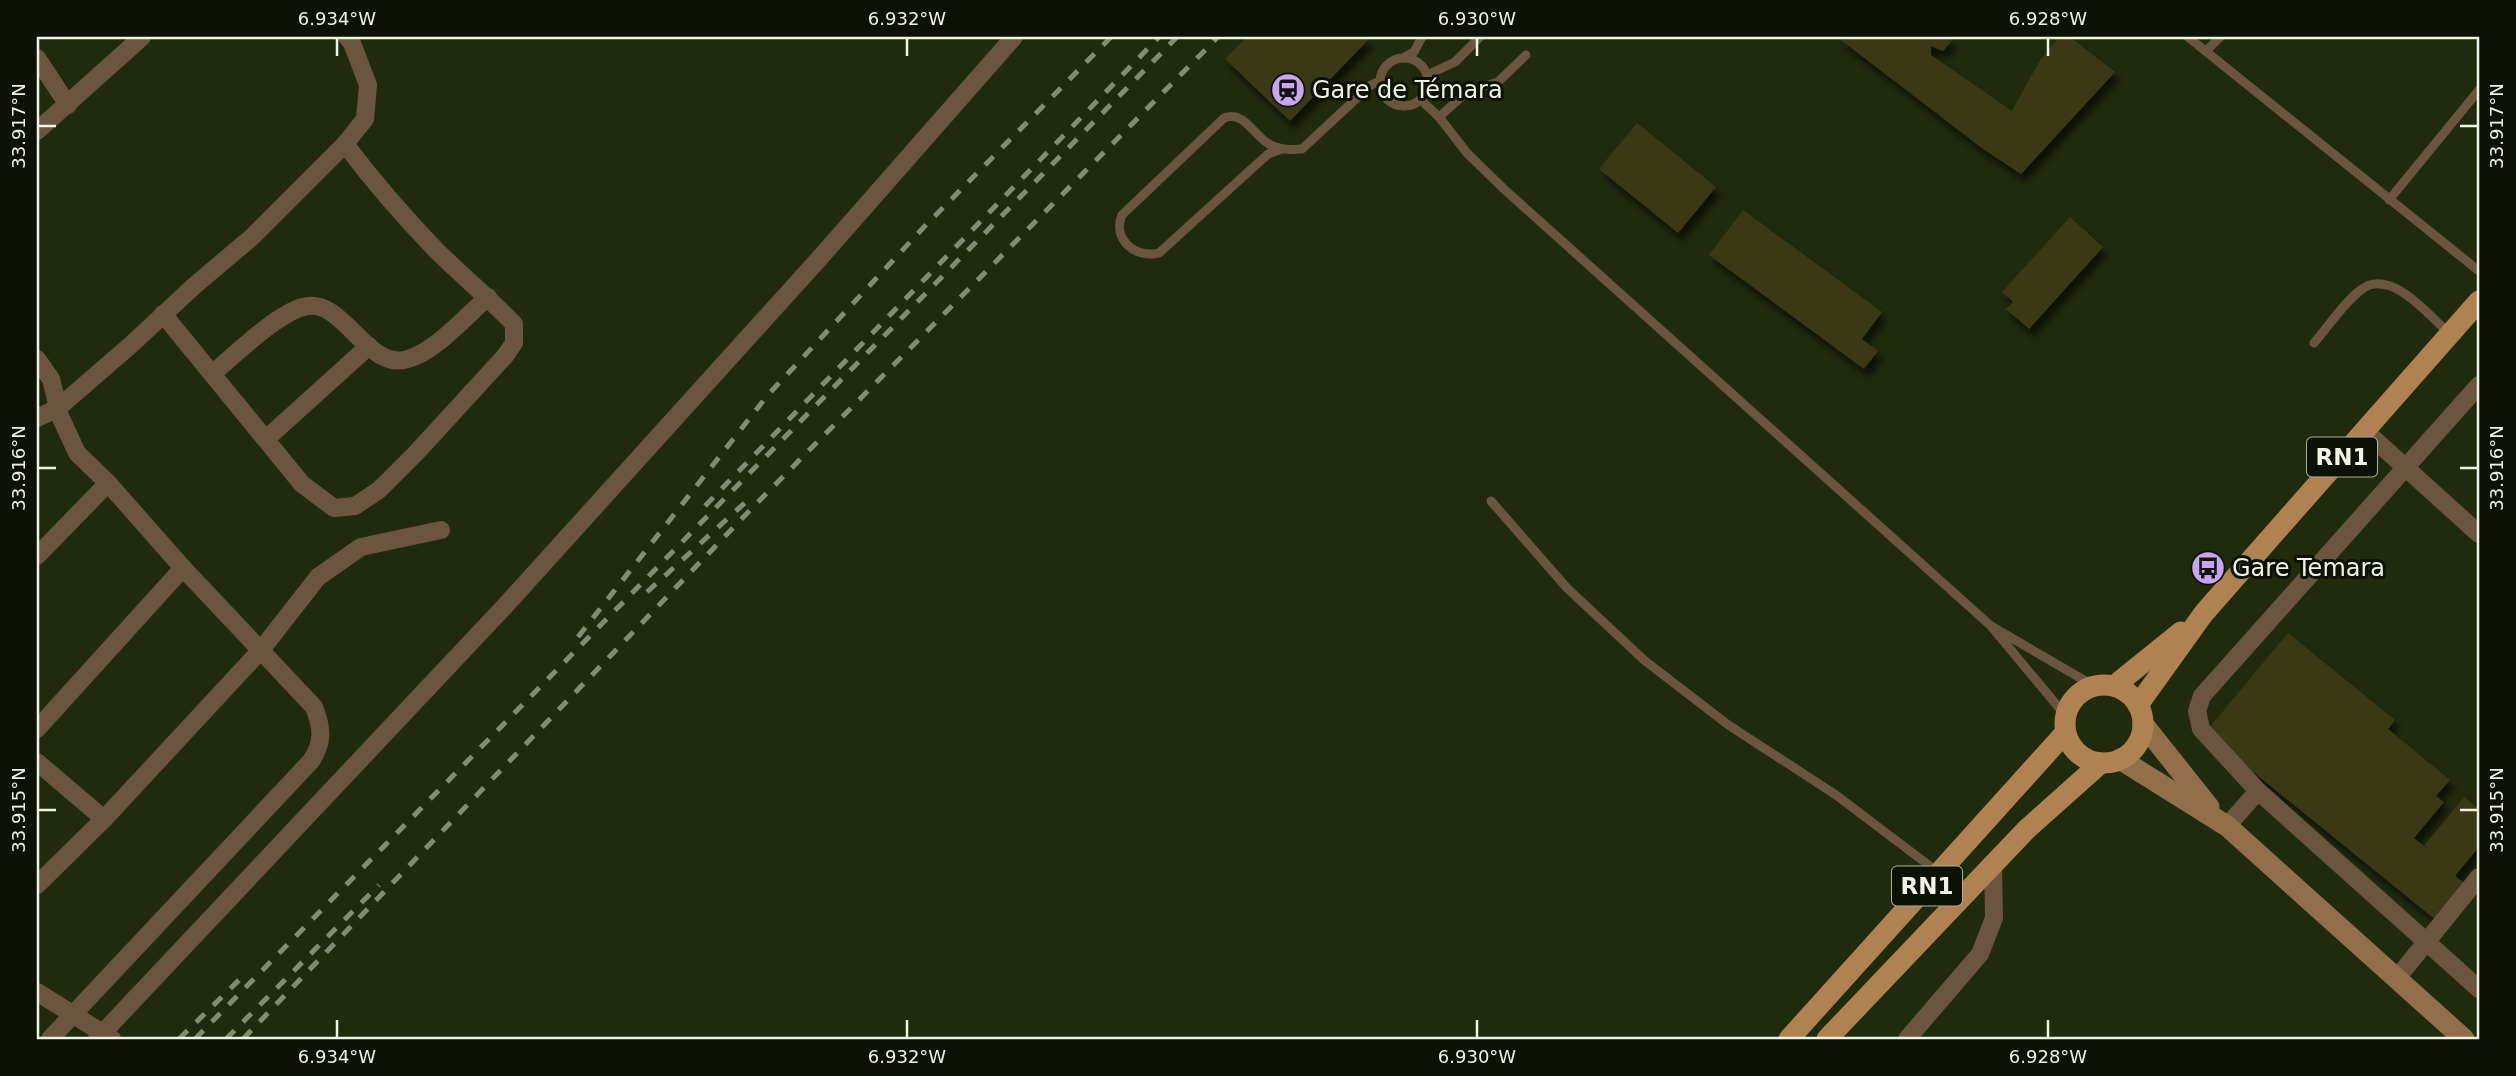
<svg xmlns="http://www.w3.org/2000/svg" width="2516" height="1076" viewBox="0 0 2516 1076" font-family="'DejaVu Sans',sans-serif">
	<defs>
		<filter id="shadow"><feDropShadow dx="4.5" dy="8" stdDeviation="3.5" flood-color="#0009"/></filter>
	</defs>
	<rect width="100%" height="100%" fill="#202b0d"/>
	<g fill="#3b3918" filter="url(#shadow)">
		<path d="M1247,37H1371L1290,121L1225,59Z"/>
		<path d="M1837,37H1955L1943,51L1931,46V55L2012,111L2039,62L2059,37H2070L2115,72L2021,174L1983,149Z"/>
		<path d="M1637,123L1716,187L1678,233L1599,169Z"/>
		<path d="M1743,210L1882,312L1862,339L1878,351L1864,369L1709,255Z"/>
		<path d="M2070,217L2103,247L2029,329L2006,309L2013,302L2002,292Z"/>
		<path d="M2288,633L2395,720L2388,729L2450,780L2436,796L2444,802L2414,838L2424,846L2464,797L2479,809V847L2455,876L2467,885L2437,921L2205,733Z"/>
	</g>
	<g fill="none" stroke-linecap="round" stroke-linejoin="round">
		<g stroke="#6c553e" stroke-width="9">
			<path d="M2188,37L2479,271"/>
			<path d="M2206,51L2220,37"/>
			<path d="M1403,58L1414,52L1422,37"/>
			<circle cx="1404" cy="82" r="24"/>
			<path d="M1427,75L1455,62L1480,37"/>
			<path d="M1421,100L1439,117L1467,153L1505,190L1991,626"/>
			<path d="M1439,117L1468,91L1498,82L1526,55"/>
			<path d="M1282,149L1268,154L1159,253C1135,259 1112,239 1122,215L1224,118C1244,110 1253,135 1269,144C1279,150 1290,150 1302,149L1371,85L1380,81"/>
			<path d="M2389,200L2479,90"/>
			<path d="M2314,343C2329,326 2344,302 2362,289C2391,268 2428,315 2449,333"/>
			<path d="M1491,501L1567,588L1644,660L1727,724L1836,795L1939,873"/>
			<path d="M2065,715L1991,626L2094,686"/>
		</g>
		<g stroke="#6c553e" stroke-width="18">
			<path d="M37,58L68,105"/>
			<path d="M37,131L142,37"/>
			<path d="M163,314L302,484L334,508L355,506L379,490L417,452L505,356L514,343V324C489,298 461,275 436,250C403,216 373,181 345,144"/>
			<path d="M37,359L51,379L60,416L77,453L108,483L183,568L314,707C322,727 324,742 311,761L50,1039"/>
			<path d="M212,374C235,355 275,315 303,307C343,295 366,372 408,359C436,351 466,316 488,297"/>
			<path d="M37,418L58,408L133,343L194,286L252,237L345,144L365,119L368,85L352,43L347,37"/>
			<path d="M2365,431L2479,534"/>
			<path d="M266,439L369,346"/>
			<path d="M37,556L108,483"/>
			<path d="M37,729L183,568"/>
			<path d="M37,762L104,819"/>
			<path d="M2258,791L2479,989"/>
			<path d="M2227,826L2258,791L2201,729L2197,711L2202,696L2479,385"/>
			<path d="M37,885L104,819L261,650L318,577L361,547L441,530"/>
			<path d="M2397,978L2479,877"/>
			<path d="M97,1039L505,606L818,260L1014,37"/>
			<path d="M1907,1039L1980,954L1994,918L1993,865"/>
		</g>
		<g stroke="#926e4a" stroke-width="21">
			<path d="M2143,724L2209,807"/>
			<path d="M2120,759L2227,826L2464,1039"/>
		</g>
		<g stroke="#b08252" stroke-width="21">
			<circle cx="2104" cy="724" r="39"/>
			<path d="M2114,686L2181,632"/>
			<path d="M2138,705L2204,613L2479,301"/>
			<path d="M1789,1039L2065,733"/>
			<path d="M1827,1039L2027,829L2101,763"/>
		</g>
		<g stroke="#828c73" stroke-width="5" stroke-dasharray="12 12" stroke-linecap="butt">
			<path d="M705,506L1159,37"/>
			<path d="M647,592L748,500"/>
			<path d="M578,637L767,396L924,227L1111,37"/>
			<path d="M179,1039L239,980"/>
			<path d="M195,1039L1177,37"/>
			<path d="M226,1039L379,885"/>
			<path d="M243,1039L754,506L1218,37"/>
		</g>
		<path stroke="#6c553e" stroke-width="18" d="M37,992L112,1039"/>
	</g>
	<path fill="none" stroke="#ecf4e2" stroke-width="2.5" d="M337,38V56M907,38V56M1477,38V56M2048,38V56M38,126H56M2460,126H2478M38,468H56M2460,468H2478M38,810H56M2460,810H2478M337,1020V1038M907,1020V1038M1477,1020V1038M2048,1020V1038"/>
	<defs>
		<g id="station-disc" transform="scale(1.75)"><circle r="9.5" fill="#c9a5ee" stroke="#0d1206"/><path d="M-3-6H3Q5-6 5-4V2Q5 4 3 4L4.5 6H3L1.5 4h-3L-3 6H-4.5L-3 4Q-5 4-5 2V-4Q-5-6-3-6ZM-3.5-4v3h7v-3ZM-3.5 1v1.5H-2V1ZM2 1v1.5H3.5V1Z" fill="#111"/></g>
		<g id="bus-disc" transform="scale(1.75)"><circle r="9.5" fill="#c9a5ee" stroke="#0d1206"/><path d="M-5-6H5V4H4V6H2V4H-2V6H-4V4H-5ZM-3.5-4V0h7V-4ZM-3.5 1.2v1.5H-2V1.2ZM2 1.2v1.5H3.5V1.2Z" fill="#111"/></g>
	</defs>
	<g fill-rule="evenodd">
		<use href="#station-disc" x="1288" y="90"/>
		<use href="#bus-disc" x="2208" y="568"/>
	</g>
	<g text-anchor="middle" stroke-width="6" stroke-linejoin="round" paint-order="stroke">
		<g fill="#0d1206" stroke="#a9b0a0" stroke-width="2">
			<rect x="2307" y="437.5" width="70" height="39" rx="5"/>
			<rect x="1892" y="866.5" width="70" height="39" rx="5"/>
		</g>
		<g font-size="23" font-weight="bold" fill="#ecf4e2">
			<text x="2342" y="465">RN1</text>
			<text x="1927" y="894">RN1</text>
		</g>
		<g font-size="24" fill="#ecf4e2" stroke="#0d1206" text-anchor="start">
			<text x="1312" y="98">Gare de Témara</text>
			<text x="2232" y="576">Gare Temara</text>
		</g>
	</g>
	<rect width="2516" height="1076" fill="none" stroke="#0d1206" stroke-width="77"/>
	<rect x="38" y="38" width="2440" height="1000" fill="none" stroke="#ecf4e2" stroke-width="2.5"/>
	<g font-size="18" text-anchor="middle" fill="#ecf4e2">
		<text x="337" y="25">6.934°W</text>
		<text x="907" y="25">6.932°W</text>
		<text x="1477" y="25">6.930°W</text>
		<text x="2048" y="25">6.928°W</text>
		<text transform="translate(19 126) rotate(-90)" y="6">33.917°N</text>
		<text transform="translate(2497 126) rotate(-90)" y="6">33.917°N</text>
		<text transform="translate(19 468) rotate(-90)" y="6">33.916°N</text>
		<text transform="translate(2497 468) rotate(-90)" y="6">33.916°N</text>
		<text transform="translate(19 810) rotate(-90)" y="6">33.915°N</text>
		<text transform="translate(2497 810) rotate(-90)" y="6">33.915°N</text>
		<text x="337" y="1063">6.934°W</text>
		<text x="907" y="1063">6.932°W</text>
		<text x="1477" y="1063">6.930°W</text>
		<text x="2048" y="1063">6.928°W</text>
	</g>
</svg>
